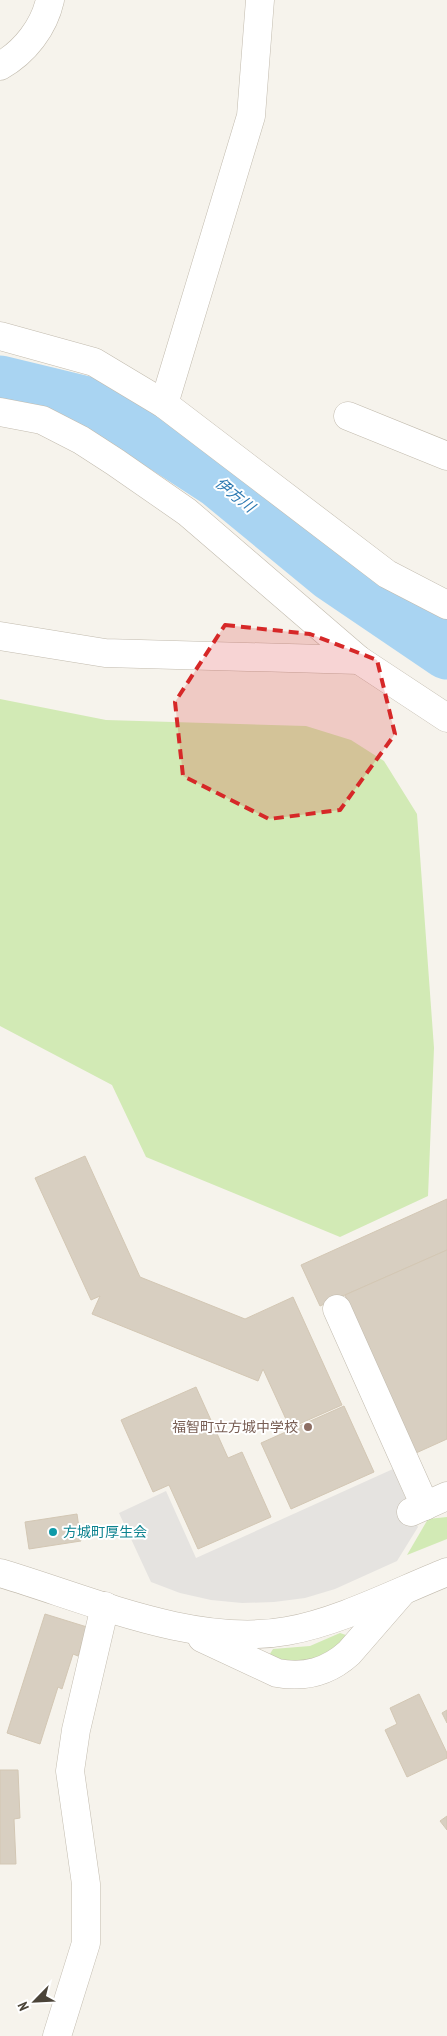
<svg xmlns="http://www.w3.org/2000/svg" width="447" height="2036" viewBox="0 0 447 2036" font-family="'PT Sans Narrow','Noto Sans JP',sans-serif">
	<rect width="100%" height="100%" fill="#f6f3ec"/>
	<g fill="#d2eab5">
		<path d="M0,699L106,720L306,726L351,740L384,761L417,814L434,1048L428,1196L340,1237L146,1157L112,1085L0,1026Z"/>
		<path d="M447,1517V1539L407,1555L428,1519Z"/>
		<path d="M340,1633L346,1635C344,1649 315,1662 303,1665C293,1666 278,1660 268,1657L273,1649L310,1646Z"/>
	</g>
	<path fill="#e5e3e0" d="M393,1469L418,1527L397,1561L335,1589L305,1598L274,1602L242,1603L211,1600L180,1593L151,1582L119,1513L166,1491L196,1558Z"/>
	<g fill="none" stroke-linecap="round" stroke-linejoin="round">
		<path stroke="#a9d4f2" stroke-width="55" d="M0,383L91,405L159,442L219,481L332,574L447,652"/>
	</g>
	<g fill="#d8cfc1" stroke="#d3c7b4">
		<path d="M85,1156L140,1277L245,1319L293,1297L342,1405L290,1428L263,1369L258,1381L92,1314L100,1296L91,1300L35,1178Z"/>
		<path d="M447,1199V1250L320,1306L301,1265Z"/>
		<path d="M447,1250V1439L416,1453L345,1295Z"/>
		<path d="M196,1387L228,1458L242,1452L271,1517L198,1549L169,1485L153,1492L121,1420Z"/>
		<path d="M344,1406L374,1472L291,1509L261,1443Z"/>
		<path d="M77,1514L81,1541L29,1549L25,1522Z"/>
		<path d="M45,1614L87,1627L78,1656L73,1654L62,1689L58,1687L40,1744L7,1733Z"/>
		<path d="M419,1694L447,1753V1758L407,1777L385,1730L397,1724L390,1708Z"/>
		<path d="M447,1710V1723L442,1713Z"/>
		<path d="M0,1770H18L20,1818L14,1819L16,1864H0Z"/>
		<path d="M447,1816V1830L440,1821Z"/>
	</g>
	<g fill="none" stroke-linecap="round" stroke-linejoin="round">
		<g stroke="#c2bbae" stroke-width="29">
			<g id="minor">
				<path d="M0,66C25,52 44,27 50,0"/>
				<path d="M0,336L94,362L164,404L387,574L447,605"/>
				<path d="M164,404L251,116L260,0"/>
				<path d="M0,412L42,420L81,440L115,462L187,512L359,660L447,718"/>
				<path d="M348,416L447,456"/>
				<path d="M0,636L105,653L359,660"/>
				<path d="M337,1309L425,1506"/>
				<path d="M411,1512L447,1496"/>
				<path d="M0,1573C88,1599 196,1648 287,1631C339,1622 397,1592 447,1572"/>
				<path d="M202,1638L277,1673C305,1678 328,1672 349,1653L402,1592"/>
				<path d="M57,2036L86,1943V1884L70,1771L76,1730L105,1606"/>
			</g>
		</g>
		<use href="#minor" stroke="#fff" stroke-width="28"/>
	</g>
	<path fill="#d62828" fill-opacity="0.2" stroke="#d62828" stroke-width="4" stroke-dasharray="10 6" stroke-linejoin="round" d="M225,625L310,634L377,660L395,734L340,810L269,819L183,776L175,702Z"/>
	<circle fill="#8d6e63" stroke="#fff" stroke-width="2" cx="308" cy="1427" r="5"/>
	<circle fill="#0f9aa8" stroke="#fff" stroke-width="2" cx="53" cy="1532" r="5"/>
	<g text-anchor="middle" stroke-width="4" stroke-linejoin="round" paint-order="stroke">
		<g font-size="14" fill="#785e54" stroke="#fff" text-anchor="end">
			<text x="298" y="1432">福智町立方城中学校</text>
		</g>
		<g font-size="14" fill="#0d838f" stroke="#fff" text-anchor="start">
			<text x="63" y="1537">方城町厚生会</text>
		</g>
		<g font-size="15" font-style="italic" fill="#2e7ab2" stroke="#fff">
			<text transform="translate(235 495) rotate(39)" y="5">伊方川</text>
		</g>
	</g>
	<g transform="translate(35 2001) rotate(246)" stroke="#ffffff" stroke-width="4" paint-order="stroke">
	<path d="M0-4L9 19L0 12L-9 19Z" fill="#4b4439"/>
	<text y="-8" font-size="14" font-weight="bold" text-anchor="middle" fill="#4b4439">N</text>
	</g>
</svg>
